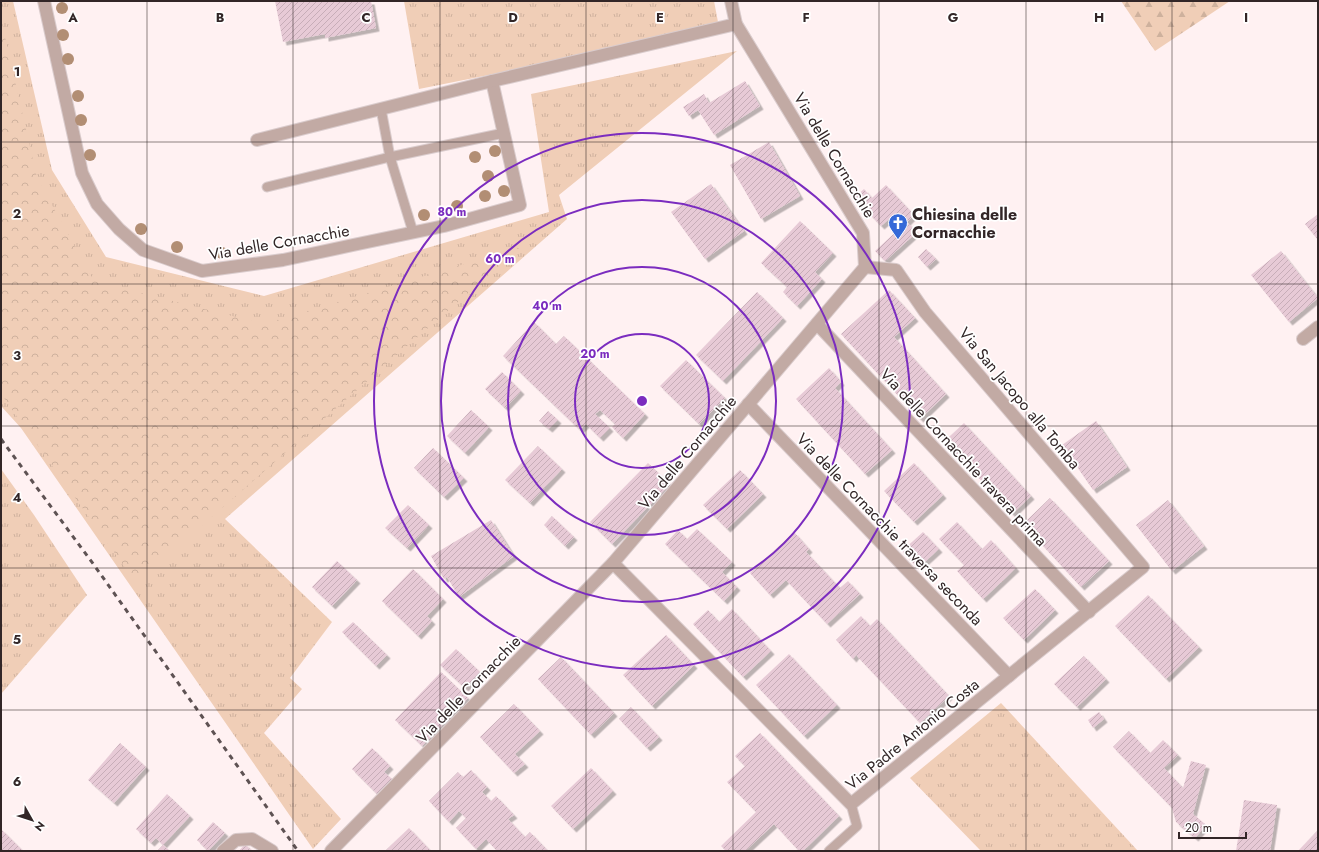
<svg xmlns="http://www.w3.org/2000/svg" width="1319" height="852" viewBox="0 0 1319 852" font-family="Jost,sans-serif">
	<defs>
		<pattern id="grass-tufts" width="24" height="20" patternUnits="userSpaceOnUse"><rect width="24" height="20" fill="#f0ceb7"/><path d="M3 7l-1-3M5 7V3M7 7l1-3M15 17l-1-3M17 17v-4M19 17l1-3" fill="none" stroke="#ceb19d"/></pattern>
		<pattern id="forest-firs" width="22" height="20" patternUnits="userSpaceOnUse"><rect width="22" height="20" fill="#f0ceb7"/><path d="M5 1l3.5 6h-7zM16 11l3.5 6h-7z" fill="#ceb19d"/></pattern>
		<pattern id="park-crowns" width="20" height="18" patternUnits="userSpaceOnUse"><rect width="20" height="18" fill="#f0ceb7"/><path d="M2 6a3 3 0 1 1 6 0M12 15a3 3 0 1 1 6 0" fill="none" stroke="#ceb19d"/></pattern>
		<pattern id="building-hatch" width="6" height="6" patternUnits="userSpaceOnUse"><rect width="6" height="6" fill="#e7cad6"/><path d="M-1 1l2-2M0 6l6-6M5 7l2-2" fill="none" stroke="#c7adb8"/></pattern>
		<filter id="shadow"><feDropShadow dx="3.5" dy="3.5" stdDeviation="0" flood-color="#0004"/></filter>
	</defs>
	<rect width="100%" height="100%" fill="#fff1f2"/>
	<g fill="url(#grass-tufts)">
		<path d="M1,1H13L52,170L106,257L264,296L549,212L531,94L737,51L559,195L567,219L225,519L332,622L290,678L302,689L264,733L341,819L313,849L21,428L1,406Z"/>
		<path d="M404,1H714L718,22L524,68L419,89Z"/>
		<path d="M1,469L34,515L87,595L1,694Z"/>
		<path d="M1001,703L1138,851H981L910,778Z"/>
	</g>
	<path fill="url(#forest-firs)" d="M1121,1H1230L1155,51Z"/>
	<path fill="url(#park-crowns)" d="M1,19L37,178L94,281L264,324L521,247L136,583L1,394Z"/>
	<g fill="url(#building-hatch)" filter="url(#shadow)">
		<path d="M275,1H371L376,28L325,38V34L283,42Z"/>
		<path d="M745,81L760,106L714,135L698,110L689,116L683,107L704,94L709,103Z"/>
		<path d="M769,142L800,196L761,219L730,165Z"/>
		<path d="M711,184L744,231L705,259L671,212Z"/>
		<path d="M886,185L914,215L907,222L917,232L885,261L875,251L900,228L890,218L881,226L854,198L864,189L872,198Z"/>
		<path d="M1318,214V240L1305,224Z"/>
		<path d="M800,221L833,253L815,272L822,279L797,306L783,292L787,287L761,263Z"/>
		<path d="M926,249L936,259L927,267L918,257Z"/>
		<path d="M1281,251L1318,298L1289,322L1251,275Z"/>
		<path d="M889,290L915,318L894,337L946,394L920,419L841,334Z"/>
		<path d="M757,292L783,318L723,381L696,355Z"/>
		<path d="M534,322L556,344L564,336L645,414L623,438L612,427L615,424L600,410L595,414L610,428L600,438L586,424L580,430L503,356Z"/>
		<path d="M686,360L725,398L699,424L660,386Z"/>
		<path d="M829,368L841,382L835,388L892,450L865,474L796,399Z"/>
		<path d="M502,372L521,391L505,408L485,389Z"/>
		<path d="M471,410L489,427L465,453L447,436Z"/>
		<path d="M548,411L558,420L549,429L539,421Z"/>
		<path d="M1096,421L1127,467L1093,490L1062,445Z"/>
		<path d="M964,423L1031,496L1012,514L945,441Z"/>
		<path d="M538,446L562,469L530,503L505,480Z"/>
		<path d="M433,448L464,478L444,497L414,468Z"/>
		<path d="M648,463L670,484L612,544L590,522Z"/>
		<path d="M914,463L943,495L914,522L884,491Z"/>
		<path d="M740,470L763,494L727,529L703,505Z"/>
		<path d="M1050,498L1109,561L1081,587L1023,524Z"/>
		<path d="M1168,500L1204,546L1172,571L1136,525Z"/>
		<path d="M408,505L429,525L407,548L385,528Z"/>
		<path d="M552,516L574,537L565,546L544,525Z"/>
		<path d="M491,520L514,556L459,597L447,577L444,579L431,556Z"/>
		<path d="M957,522L982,549L991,540L1016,568L983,599L957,571L964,565L939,539Z"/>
		<path d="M697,529L732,562L722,572L737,587L724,601L665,544L678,530L687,539Z"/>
		<path d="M794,532L809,549L806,552L840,588L848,581L860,594L827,624L786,580L770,595L750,573Z"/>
		<path d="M923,532L939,549L918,568L902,551Z"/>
		<path d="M337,561L357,580L332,606L312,587Z"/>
		<path d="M413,569L443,599L427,616L432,621L418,636L382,601Z"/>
		<path d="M1035,589L1055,610L1024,640L1003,618Z"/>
		<path d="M1148,595L1199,647L1166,679L1115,626Z"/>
		<path d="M732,609L771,651L743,677L693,624L708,610L719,622Z"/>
		<path d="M861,616L870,626L877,619L949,696L920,723L856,655L853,659L836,640Z"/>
		<path d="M353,622L387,655L376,666L342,632Z"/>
		<path d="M666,635L694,665L652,706L623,675Z"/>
		<path d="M456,649L480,672L465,688L440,665Z"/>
		<path d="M789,654L837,705L804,736L756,685Z"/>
		<path d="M1084,656L1106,679L1077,707L1054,684Z"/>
		<path d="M561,657L614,713L591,735L538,679Z"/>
		<path d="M441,672L468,698L422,746L395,720Z"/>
		<path d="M514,704L540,731L515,754L525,764L514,773L480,737Z"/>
		<path d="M631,707L659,737L647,748L619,719Z"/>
		<path d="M1099,712L1104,719L1093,728L1088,720Z"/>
		<path d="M1129,731L1150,753L1163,740L1178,755L1164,768L1183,788L1191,761L1206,765L1193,814L1206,825L1195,838L1176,822L1172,808L1113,747Z"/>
		<path d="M760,733L839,816L803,851H799L774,824L745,851H726L721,846L756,812L727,782L745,766L735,756Z"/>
		<path d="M120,743L146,767L114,803L88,780Z"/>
		<path d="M372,748L390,766L384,772L392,779L377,794L352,769Z"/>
		<path d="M591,768L613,791L573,829L551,806Z"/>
		<path d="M471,770L487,787L482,792L491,801L496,796L514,815L508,819L525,837L530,832L548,851H497L486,839L476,849L456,828L466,818L459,811L449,822L429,801L458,772L463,777Z"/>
		<path d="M167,794L190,816L163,845L156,838L151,843L136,829Z"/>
		<path d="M1244,800L1277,805L1270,851H1236Z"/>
		<path d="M213,822L225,833L208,851L197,840Z"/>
		<path d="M409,828L431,851H385Z"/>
		<path d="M1,829L23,851H1Z"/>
		<path d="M1318,830V851H1298Z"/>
		<path d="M245,844L252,851H239Z"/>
		<path d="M163,845L170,851H157Z"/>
	</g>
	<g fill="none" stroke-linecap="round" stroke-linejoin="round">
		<g stroke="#dacccd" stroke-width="11">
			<g id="lane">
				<path d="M381,109L390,157L413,232"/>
				<path d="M267,187L390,157L504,133"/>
				<path d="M829,851L857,826L851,804"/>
			</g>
		</g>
		<g stroke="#dacccd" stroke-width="14">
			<g id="street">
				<path d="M44,1L82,173L97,204L119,229L143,250L202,271L283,260L353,245L444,226L520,205L492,81"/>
				<path d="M257,140L492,81L736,24"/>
				<path d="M817,324L1089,612"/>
				<path d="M1303,339L1318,327"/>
				<path d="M748,404L1009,676"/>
				<path d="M613,563L851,804L1143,567L925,312L896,270L865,267"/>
				<path d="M223,851L236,840L252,839L272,851"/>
				<path d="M331,851L613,563L865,267L863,233L736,24L731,1"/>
			</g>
		</g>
		<use href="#lane" stroke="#c2aaa4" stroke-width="9"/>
		<use href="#street" stroke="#c2aaa4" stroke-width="12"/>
		<path stroke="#5e5253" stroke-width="3" stroke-dasharray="5 5" stroke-linecap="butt" d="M1,439L94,565L298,851"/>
	</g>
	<g fill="#b28e74">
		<circle cx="62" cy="8" r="6"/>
		<circle cx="63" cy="35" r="6"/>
		<circle cx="68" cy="59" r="6"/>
		<circle cx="78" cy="96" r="6"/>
		<circle cx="81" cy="120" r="6"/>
		<circle cx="495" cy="151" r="6"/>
		<circle cx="90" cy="155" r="6"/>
		<circle cx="475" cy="157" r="6"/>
		<circle cx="488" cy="176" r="6"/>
		<circle cx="504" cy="191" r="6"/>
		<circle cx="485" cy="196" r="6"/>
		<circle cx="457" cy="206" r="6"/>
		<circle cx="424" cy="215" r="6"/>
		<circle cx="141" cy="229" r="6"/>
		<circle cx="177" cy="247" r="6"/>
		<circle cx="222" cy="253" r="6"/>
	</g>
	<path fill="none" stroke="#322627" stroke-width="1" stroke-opacity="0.55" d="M147,1V851M293,1V851M440,1V851M586,1V851M733,1V851M879,1V851M1026,1V851M1172,1V851M1,142H1318M1,284H1318M1,426H1318M1,568H1318M1,710H1318"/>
	<g fill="none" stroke="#7b2cbf" stroke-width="2">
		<circle cx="642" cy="401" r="67"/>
		<circle cx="642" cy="401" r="134"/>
		<circle cx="642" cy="401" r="201"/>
		<circle cx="642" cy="401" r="268"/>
	</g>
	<defs>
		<g id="church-pin" transform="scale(1)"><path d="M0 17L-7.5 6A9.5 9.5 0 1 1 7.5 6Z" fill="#3569d8" stroke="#fff"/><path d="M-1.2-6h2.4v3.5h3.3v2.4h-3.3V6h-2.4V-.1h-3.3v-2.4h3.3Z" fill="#fff"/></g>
	</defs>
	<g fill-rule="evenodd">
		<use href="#church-pin" x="898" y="223"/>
	</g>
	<g text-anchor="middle" stroke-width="3.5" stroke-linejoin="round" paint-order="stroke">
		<g font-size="16" fill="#322627" stroke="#fff">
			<text transform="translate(835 155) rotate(59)" y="6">Via delle Cornacchie</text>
			<text transform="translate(279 242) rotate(-10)" y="6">Via delle Cornacchie</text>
			<text transform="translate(1020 398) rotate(50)" y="6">Via San Jacopo alla Tomba</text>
			<text transform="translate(687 452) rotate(-50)" y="6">Via delle Cornacchie</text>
			<text transform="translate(964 457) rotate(47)" y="6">Via delle Cornacchie travera prima</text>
			<text transform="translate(890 529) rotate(46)" y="6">Via delle Cornacchie traversa seconda</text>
			<text transform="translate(468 689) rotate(-46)" y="6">Via delle Cornacchie</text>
			<text transform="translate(912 734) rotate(-39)" y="6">Via Padre Antonio Costa</text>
		</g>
		<g font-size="16" font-weight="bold" fill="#322627" stroke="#fff" text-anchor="start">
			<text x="912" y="220">Chiesina delle<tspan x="912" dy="18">Cornacchie</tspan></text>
		</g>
	</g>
	<g font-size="13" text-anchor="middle" font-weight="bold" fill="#322627" stroke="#fff" stroke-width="3.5" stroke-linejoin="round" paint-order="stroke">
		<text x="73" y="22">A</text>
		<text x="220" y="22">B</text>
		<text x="366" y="22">C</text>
		<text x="513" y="22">D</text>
		<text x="660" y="22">E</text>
		<text x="806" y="22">F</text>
		<text x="953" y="22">G</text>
		<text x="1099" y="22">H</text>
		<text x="1246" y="22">I</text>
		<text x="17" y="76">1</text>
		<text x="17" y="218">2</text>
		<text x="17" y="360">3</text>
		<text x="17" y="502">4</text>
		<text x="17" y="644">5</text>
		<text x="17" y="786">6</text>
	</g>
	<circle cx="642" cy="401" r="6" fill="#7b2cbf" stroke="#fff" stroke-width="2"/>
	<g font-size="12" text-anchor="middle" font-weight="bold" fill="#7b2cbf" stroke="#fff" stroke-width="3.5" stroke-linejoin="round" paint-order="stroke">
		<text x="452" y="216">80 m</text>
		<text x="500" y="263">60 m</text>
		<text x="547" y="310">40 m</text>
		<text x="595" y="358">20 m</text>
	</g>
	<rect width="1319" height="852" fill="none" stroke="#322627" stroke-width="4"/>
	<g transform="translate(32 820) rotate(129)" stroke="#ffffff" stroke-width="3" paint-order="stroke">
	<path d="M0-3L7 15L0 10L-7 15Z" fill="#322627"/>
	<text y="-6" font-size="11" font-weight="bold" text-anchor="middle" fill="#322627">N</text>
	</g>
	<path d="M1179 832v6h67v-6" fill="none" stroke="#322627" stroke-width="2"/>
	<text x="1185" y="832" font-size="12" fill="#322627" stroke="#ffffff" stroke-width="3" paint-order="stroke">20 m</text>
</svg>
